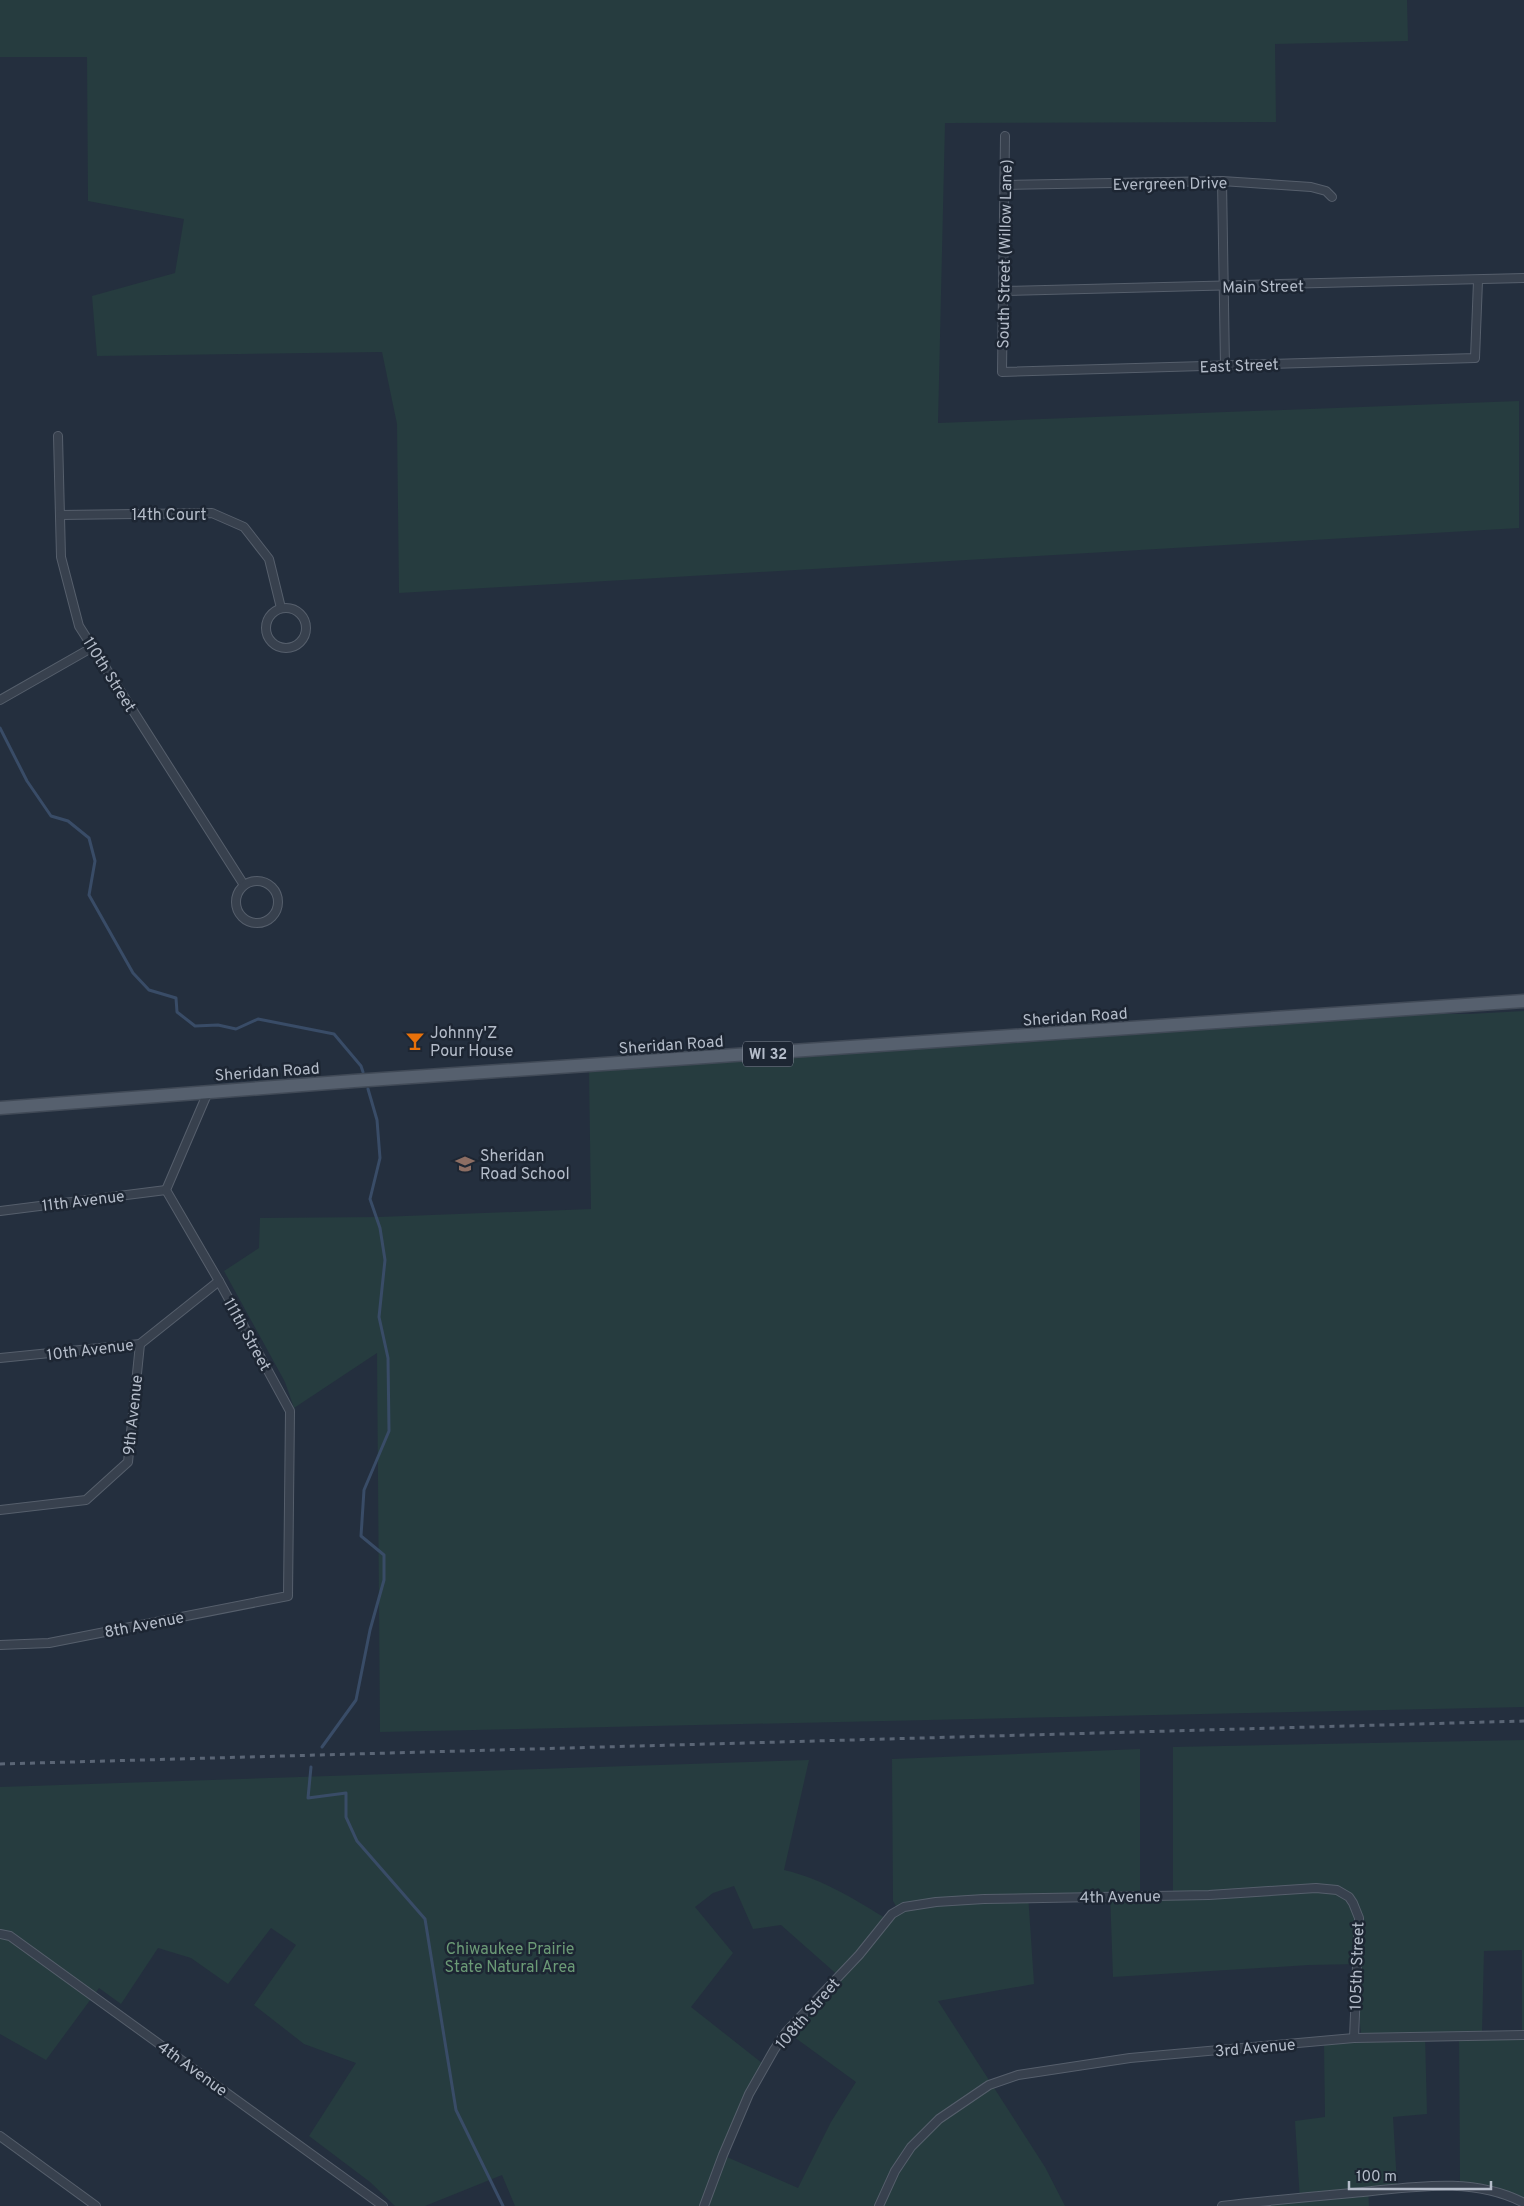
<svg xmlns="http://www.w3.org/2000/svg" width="1524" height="2206" viewBox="0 0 1524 2206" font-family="Overpass,sans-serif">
	<rect width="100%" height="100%" fill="#242f3e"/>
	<g fill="#263c3f" fill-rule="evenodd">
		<path d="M0,0H1407L1408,41L1275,44L1276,122L945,123L938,423L1519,401V528L399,593L397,424L382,352L97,356L92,296L175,273L184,219L88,201L87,57H0Z"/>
		<path d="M1524,1011V1707L380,1732L377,1353L294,1408L285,1382L224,1271L259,1248L260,1218L379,1217L591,1209L589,1072L1418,1014H1469Z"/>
		<path d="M1524,1740V2199C1503,2188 1483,2183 1460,2182L1459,2032L1425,2033L1427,2114L1393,2117L1397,2184L1368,2187L1369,2206H1258L1300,2201L1295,2121L1325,2117L1324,2045L1362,2042L1360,2024V1964L1309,1965L1113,1977L1110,1892L1028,1894L1034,1984L938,2001L1045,2167L1065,2206H515L502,2175L425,2206H395L370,2182L309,2136L356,2063L304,2044L254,2005L296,1945L271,1928L228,1984L191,1958L158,1948L121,2004L99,1988L46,2060L0,2034V1787L809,1760L784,1870C823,1879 856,1900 890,1921L900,1913L893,1901L892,1759L1140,1749V1898H1173V1747ZM734,1886L753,1929L781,1925L841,1978L790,2034L856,2082L831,2122L798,2188L720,2154L746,2092L762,2063L691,2007L733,1953L695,1907L713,1893ZM1522,1950V2038L1482,2032L1484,1951Z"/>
	</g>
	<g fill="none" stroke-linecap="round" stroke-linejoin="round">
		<g stroke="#394c67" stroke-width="3">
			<path d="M0,728L27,781L51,816L68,821L89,838L95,861L89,895L133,973L149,990L176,998L177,1012L195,1026L218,1025L236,1029L258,1019L334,1034L361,1066L363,1072"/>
			<path d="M322,1747L356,1700L370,1630L384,1580V1555L361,1536L364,1490L389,1431L388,1358L379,1317L385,1260L380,1228L370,1199L380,1158L377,1120L368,1089"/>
			<path d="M311,1767L308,1798L346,1793V1817L357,1841L425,1919L456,2110L503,2206"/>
		</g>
		<g stroke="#565f6c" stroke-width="10">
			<g id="minor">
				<path d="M1005,136L1002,372L1475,358L1478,281"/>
				<path d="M1222,181L1225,366"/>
				<path d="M1005,185L1222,181L1311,187L1326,191L1332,197"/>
				<path d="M1003,291L1524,278"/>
				<path d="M58,436L61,557L79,626L244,885"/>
				<path d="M60,515L212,513L244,527L269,559L281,608"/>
				<circle cx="286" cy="628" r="20"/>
				<path d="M0,700L93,647"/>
				<circle cx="257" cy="902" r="21"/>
				<path d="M0,1211L166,1190"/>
				<path d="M0,1358L140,1344L219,1281"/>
				<path d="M0,1510L86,1500L128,1462L140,1344"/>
				<path d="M0,1645L49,1643L288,1596L290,1411L219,1281L166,1190L208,1092"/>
				<path d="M0,1934L10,1936L383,2206"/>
				<path d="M0,2136L96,2206"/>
				<path d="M704,2206L723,2155L749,2094L774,2050L786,2032L859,1955L892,1914L904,1907L936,1902L984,1899L1209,1895L1316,1888L1337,1890L1349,1897L1353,1903L1359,1918L1354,2038"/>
				<path d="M879,2206L895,2171L911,2147L939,2119L989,2085L1018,2075L1130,2058L1354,2038L1524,2035"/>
				<path d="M1222,2206C1265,2201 1308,2197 1352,2193C1408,2188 1471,2175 1524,2203"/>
			</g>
		</g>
		<g stroke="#414a57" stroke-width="15">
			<path id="primary" d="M0,1108L354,1081L1524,1001"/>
		</g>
		<use href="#minor" stroke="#38414e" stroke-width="8"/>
		<use href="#primary" stroke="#56606e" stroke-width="12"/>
		<path stroke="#5a6575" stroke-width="3" stroke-dasharray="5 5" stroke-linecap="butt" d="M0,1764L1524,1721"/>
	</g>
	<defs>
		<g id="bar-bare" transform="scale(1.5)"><path d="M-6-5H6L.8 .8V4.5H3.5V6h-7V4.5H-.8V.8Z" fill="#e8710a" stroke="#1d2633" stroke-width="2.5" paint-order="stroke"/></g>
		<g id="school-bare" transform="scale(1.5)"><path d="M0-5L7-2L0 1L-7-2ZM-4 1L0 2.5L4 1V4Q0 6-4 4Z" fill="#8d6e63" stroke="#1d2633" stroke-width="2.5" paint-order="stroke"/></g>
	</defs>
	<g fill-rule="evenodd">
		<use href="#bar-bare" x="415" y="1041"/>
		<use href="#school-bare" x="465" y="1164"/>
	</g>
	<g text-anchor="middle" stroke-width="5" stroke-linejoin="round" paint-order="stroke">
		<rect fill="#1d2633" stroke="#878f9c" stroke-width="1" x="743" y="1041.5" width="50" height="25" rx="4"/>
		<g font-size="15" font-weight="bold" fill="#b4bcc9">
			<text x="768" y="1059">WI 32</text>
		</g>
		<g font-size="16" fill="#b4bcc9" stroke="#1d2633">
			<text transform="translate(1170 183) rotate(-1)" y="6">Evergreen Drive</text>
			<text transform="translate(1004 254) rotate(-89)" y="6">South Street (Willow Lane)</text>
			<text transform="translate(1263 286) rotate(-1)" y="6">Main Street</text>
			<text transform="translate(1239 365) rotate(-2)" y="6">East Street</text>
			<text x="169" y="520">14th Court</text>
			<text transform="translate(110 674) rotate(58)" y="6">110th Street</text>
			<text transform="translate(1075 1016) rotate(-4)" y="6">Sheridan Road</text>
			<text transform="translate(671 1044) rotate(-4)" y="6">Sheridan Road</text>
			<text transform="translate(267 1071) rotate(-4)" y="6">Sheridan Road</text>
			<text transform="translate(83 1200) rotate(-7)" y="6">11th Avenue</text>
			<text transform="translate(248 1334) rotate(61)" y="6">111th Street</text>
			<text transform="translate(90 1349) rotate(-7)" y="6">10th Avenue</text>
			<text transform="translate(132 1415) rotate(-84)" y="6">9th Avenue</text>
			<text transform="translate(144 1624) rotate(-11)" y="6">8th Avenue</text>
			<text transform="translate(1120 1896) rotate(-1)" y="6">4th Avenue</text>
			<text transform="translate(1356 1966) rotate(-88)" y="6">105th Street</text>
			<text transform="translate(807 2013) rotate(-49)" y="6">108th Street</text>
			<text transform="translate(1255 2047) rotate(-5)" y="6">3rd Avenue</text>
			<text transform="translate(193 2068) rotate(36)" y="6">4th Avenue</text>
		</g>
		<g font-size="16" fill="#b4bcc9" stroke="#1d2633" text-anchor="start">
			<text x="430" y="1038">Johnny'Z<tspan x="430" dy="18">Pour House</tspan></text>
			<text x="480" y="1161">Sheridan<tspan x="480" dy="18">Road School</tspan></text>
		</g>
		<g font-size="16" fill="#6b9a76" stroke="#1d2633">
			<text x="510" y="1954">Chiwaukee Prairie<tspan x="510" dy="18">State Natural Area</tspan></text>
		</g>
	</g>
	<path d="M1349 2181v8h142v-8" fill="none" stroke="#b4bcc9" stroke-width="2.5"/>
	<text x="1356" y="2181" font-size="15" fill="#b4bcc9" stroke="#1d2633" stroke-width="4" paint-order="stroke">100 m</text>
</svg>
